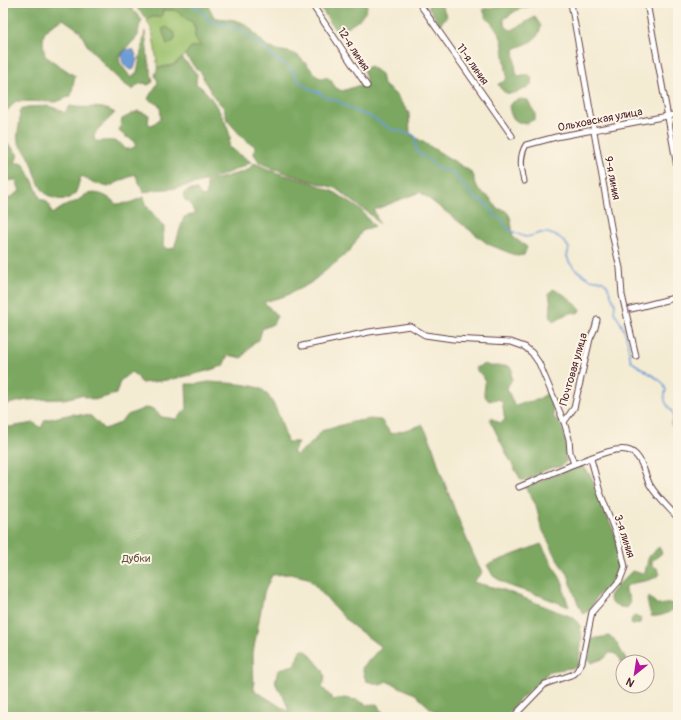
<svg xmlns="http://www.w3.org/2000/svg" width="681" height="720" viewBox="0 0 681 720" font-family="Pangolin,sans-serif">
	<rect width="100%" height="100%" fill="#fcf5e5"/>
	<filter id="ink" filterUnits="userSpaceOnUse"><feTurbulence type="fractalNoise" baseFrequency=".025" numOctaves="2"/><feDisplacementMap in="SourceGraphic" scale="8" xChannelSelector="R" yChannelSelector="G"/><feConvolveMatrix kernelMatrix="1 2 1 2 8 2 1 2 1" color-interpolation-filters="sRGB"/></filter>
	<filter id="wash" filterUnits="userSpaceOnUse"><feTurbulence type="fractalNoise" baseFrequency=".012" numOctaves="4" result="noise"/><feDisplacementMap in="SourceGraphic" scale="16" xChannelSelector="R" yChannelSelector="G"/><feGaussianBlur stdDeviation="0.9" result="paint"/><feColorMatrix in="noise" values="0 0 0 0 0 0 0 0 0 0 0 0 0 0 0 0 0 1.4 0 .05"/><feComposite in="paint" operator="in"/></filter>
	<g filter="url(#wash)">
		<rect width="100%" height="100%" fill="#f4ebd3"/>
		<path fill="#9bc16c" stroke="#72704c" d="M163,10C169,10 175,9 181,12C185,16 185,18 192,21L201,47H191C180,62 176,65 158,68L152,30L148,23L147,19L150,17H161Z"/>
		<g fill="#7ca760" stroke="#636346">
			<path d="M3,3H122L132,9L142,20L139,27L138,36L119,56L120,63L131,78L137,73L145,31L148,60L153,82L148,85L144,83L139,84L133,90L123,83L109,70L87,45L79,30L63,19C42,31 41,32 45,56L75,76L71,96L56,102L16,101L3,115Z"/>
			<path d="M137,3H207L214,17C223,20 232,18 241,22C251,26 258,39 266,45C274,52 286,50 295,54C305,60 311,71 320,78C332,76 330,81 336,88C338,89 340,90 342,91L363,84L366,80L364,70L370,66L381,74L383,84L395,94L409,113L410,134L470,171L474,176V181L479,190L490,198L497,209C513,208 511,225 513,237L527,247L524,255L517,256L488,244L420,192L374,210L379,224L371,215L335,188L291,175L260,163L254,154L255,146L244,139L227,120L224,108L214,97L205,82L201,72L196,69L185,55L191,47L201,46C196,41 193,37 196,29C191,19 191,23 185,17C177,9 174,10 163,10L161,17H150L147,19L138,10Z"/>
			<path d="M314,3H367C369,16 347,31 335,30L323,11Z"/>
			<path d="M431,3H442L441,5L447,16L442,22L440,26L428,6Z"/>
			<path d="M502,3H534V5L517,10L504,19V23L508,29L512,30L535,17L541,26C538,42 527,43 514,49L516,73L519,77L528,74L531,77L532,83C528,88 527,88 522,90C511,95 504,96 498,84L505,81L507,77L502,41L498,31L486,17L483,9L495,7Z"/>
			<path d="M167,27L175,34V40L167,45L162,29Z"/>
			<path d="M182,58L197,74L196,84C209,90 229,124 230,138C230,141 229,145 229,147L251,162C235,172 200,183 181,187C167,191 158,187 144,193L135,174L108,187L94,183L82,176C77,182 79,193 71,197C65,200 59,200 53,198C36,191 37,172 29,157C27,152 20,147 18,142C16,131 22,122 19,111L27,107L48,106L58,109L64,113L70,106C87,110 100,103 115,113L97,130L94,136L95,141C107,142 119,137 125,149H130L136,146L132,139L126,137L119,131L122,119L138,111L149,115L148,124L152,125L161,118L160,106L148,99C151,92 155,89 158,82L155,75L158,68L174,65Z"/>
			<path d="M521,99L527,100L535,113V119L525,124C513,121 511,118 509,106L512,102Z"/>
			<path d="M9,144L18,155L15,163H23L32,179L40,198L46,201L50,205V209L53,214C63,206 65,206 77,201C80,199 82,197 85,195C96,190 109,196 116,204L129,203L144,197L145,204L164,227L163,245L167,249L174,248L184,217L195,214L190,203L185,200L183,195C186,189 191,189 197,190L202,197L206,196L207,190L206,182L243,172L249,169L254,163L278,173L313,183L336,193L361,210L374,226L362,231L349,252L309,284L285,296L264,302L277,316L273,324L262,329L259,340L253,343L242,358L228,355L223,366C196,375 168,381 141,383L138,377L131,372L120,381L116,394L94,400L81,395L64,399L27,400L3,405V202L20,191L16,180L3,181V154Z"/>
			<path d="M553,289C564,294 574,300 580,310L578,313C569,311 561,317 554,321L550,318L551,305L549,293Z"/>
			<path d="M485,364L489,366H509L513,371L511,373L512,379L507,388L514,405L537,400L548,393L552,403L554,418L559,421C564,433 568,445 565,458L568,460L560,467C549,466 540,473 531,478C528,480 524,480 521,480C510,461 500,441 490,420L491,418L500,423L505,420L502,401L497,399L489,401L484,395C484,388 487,381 482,375C479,372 477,372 475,368Z"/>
			<path d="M209,382C221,383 256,383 264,391C276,402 283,427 287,442H298L293,453L296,455L313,442L321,431L352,422L370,419L381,420L391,434L422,425C434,441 436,461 443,479C455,511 467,542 482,573L473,582L504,590L574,618L580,626L582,638L578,667L550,671L517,702L506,717H444L430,708L415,694L386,681L381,685L366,681L362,668L381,647L349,623L308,578L290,574L272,575L264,593L253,653L254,690L289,712C287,707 286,701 283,696C276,685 273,684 278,671L286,667L295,665L300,650H306L323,670L325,678L322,687L334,700L344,698L357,700L367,705L377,704L386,717H3V428L34,423L41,428L45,420L72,414L91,416L104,429L118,424L128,415L145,408L153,409L162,417L176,419L187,409L186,384H196Z"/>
			<path d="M583,466L591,476L600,501L612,527L616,538L619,563L612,583L597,596L591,609L583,614L576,599L568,574L560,564L541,527L536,505L525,487L570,469Z"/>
			<path d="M541,544L563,583L564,592L569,607L541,596L509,586L493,576L487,565Z"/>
			<path d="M659,547L662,553L652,561V566L657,568L660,574C649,585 630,579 624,589L629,597L630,604L627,608L620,607L611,602L609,596L612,591L632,571L639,573L645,572L649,556Z"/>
			<path d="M649,597L658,605L673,603L674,609C667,614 659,617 651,616L647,600Z"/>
			<path d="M635,616L641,619L640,623L633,625L631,623L632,618Z"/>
			<path d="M608,636L614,639L626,659L627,662H623V667L618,656L614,653H608L605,658L591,663L588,660C592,653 588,646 592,639Z"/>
		</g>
		<path fill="#6c9dd6" stroke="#5b5e80" d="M127,49L134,50L137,59L134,69L131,70C124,67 121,62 122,54Z"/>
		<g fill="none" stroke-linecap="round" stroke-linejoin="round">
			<path stroke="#6c9dd6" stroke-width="1.5" d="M185,3L201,9L209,20L214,23L227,25L242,30L248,35L257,43L264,48L272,57L285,64L292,70L298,80L310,90L316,91L327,98L334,99L353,110L371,117L391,129L398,131L412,134L416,137C416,141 416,146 416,150C417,153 433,161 438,169L453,172L460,182L474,197L486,204L496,216L503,221L505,226L509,230L525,237L531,236L540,233H548L559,237L566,244L569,248L567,256L569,262L576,270L590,279L603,281L607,285L615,304L614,312C620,320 624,329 627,339C629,346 628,356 632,362L658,379L663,383L666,390C659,409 681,409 671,424L678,431"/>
		</g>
	</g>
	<g filter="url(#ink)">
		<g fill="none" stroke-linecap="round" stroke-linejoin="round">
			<g stroke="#643e44" stroke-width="7">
				<g id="street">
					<path d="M311,3L367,86"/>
					<path d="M419,3L512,136"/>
					<path d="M571,3L613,238L620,268L622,295L636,356"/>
					<path d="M647,3L678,172"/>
					<path d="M524,181C521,169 519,156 526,145L556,137L678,114"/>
					<path d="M631,309L678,297"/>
					<path d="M302,346L369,332L410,326L425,335L453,339L511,342L525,347L532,353L539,363L564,422L569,439L570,452L574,464C589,459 612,447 627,450C642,453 644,474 650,485C657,497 668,507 678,518"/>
					<path d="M564,422L574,408L590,339L595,328L597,320"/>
					<path d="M519,487L574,464"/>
					<path d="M513,717L545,684L574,674L577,671L582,662L592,612L620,580L625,567L620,545L600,492L591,459"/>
				</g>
			</g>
			<use href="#street" stroke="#fff" stroke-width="5"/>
		</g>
	</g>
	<g text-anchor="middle" stroke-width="4" stroke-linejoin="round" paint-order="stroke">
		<g font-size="11" fill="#4a1f2b" stroke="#fcf5e5">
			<text transform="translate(354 49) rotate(57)" y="4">12-я линия</text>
			<text transform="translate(473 64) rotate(55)" y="4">11-я линия</text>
			<text transform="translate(600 119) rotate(-11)" y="4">Ольховская улица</text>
			<text transform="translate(613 178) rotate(79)" y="4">9-я линия</text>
			<text transform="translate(573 369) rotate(-74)" y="4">Почтовая улица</text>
			<text transform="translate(625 536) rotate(72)" y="4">3-я линия</text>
		</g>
		<g font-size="11" fill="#62503e" stroke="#fcf5e5">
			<text x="136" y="562">Дубки</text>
		</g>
	</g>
	<rect width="681" height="720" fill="none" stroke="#fcf5e5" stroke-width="16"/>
	<g transform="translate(635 674) rotate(210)"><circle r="19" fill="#fcf5e5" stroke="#b59f9b"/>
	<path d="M0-3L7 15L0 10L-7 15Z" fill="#b5179e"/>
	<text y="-6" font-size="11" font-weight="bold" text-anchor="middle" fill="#4a1f2b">N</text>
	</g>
</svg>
